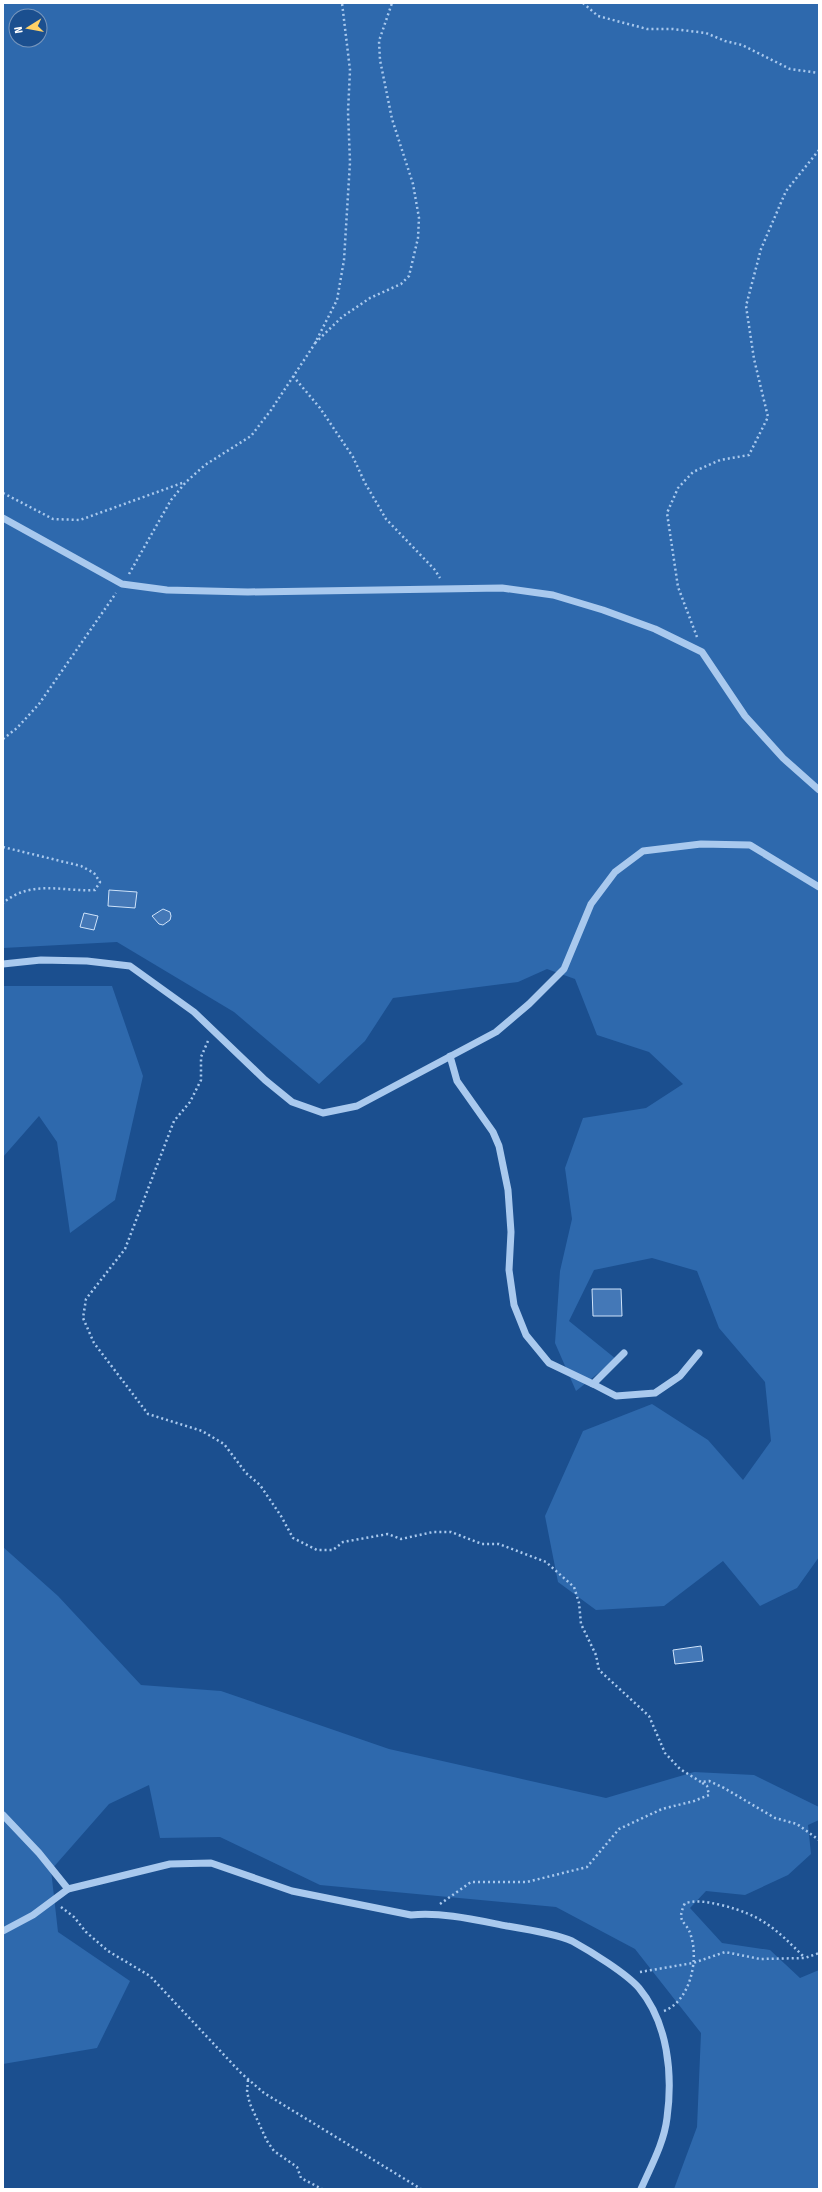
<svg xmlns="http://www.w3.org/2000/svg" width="822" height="2192" viewBox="0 0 822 2192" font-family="'Fira Sans Condensed',sans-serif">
	<rect width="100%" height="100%" fill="#1b4f8f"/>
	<g fill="#2e69ad" fill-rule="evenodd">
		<path d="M3,3H819V1557L797,1588L760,1606L723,1561L664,1606L596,1610L558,1582L545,1516L583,1431L652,1404L708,1440L743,1480L771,1441L765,1382L719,1328L697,1271L652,1258L594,1270L569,1321L616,1359L576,1391L555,1343L560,1271L572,1219L565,1168L583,1118L646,1108L683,1084L649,1052L597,1035L575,979L547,969L518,982L393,998L365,1041L319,1084L234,1012L117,942L3,948ZM16,16H40V40H16Z"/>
		<path d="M3,986H112L143,1076L115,1200L70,1233L57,1142L39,1116L3,1157Z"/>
		<path d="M3,1547L58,1596L141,1685L221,1691L389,1749L606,1798L694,1772L754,1775L819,1807V1820L808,1825L811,1854L788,1875L745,1895L706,1891L690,1908L722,1943L770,1950L800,1978L819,1970V2189H674L697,2127L701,2033L635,1949L556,1907L320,1885L220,1837L160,1838L149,1785L109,1804L51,1870L58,1932L130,1981L97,2048L3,2064Z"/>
	</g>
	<g fill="#4478b7" stroke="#cfe3fa">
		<path d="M109,890L137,892L135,908L108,906Z"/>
		<path d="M163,909L170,912L171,916L170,920L163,925L159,924L152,916Z"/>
		<path d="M84,913L98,916L94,930L80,927Z"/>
		<path d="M592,1289H621L622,1316H593Z"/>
		<path d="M701,1646L703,1661L675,1664L673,1650Z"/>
	</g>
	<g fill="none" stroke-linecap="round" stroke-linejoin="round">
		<g stroke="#a9c9ee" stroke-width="2.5" stroke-dasharray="2 3" stroke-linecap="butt">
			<path d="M583,3L598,16L647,29H673L706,33L725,41L742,45L790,69L819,73"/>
			<path d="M315,343L342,317L370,298L401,284L409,276L418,238L419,218L413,184L392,119L380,60L379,41L392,3"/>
			<path d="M293,376L320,408L353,457L365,483L386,519L435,570L440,578"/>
			<path d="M3,493L53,519L80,520L185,482"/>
			<path d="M129,574L171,500L186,482L205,465L251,436L271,410L314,345L337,300L344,260L350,162L348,112L350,70L342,3"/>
			<path d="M697,637L678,587L667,513L678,488L693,472L720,460L749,455L768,417L754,359L746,306L761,249L786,191L819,150"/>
			<path d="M3,739L17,728L39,704L116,593"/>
			<path d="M3,847L81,866L94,873L100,882L95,890C62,892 32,879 3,903"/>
			<path d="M208,1041L201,1057V1080L190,1102L174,1121L125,1249L86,1299L83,1318L94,1343L148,1414L202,1431L224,1444L246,1473L260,1485L281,1516L293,1538L317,1550H333L343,1542L388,1534L401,1539L433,1532H451L482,1544H499L546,1562L574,1587L579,1603L581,1624L596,1655L599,1670L649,1716L665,1753L680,1769L701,1782L709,1781L724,1788L775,1818L797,1824L819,1840"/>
			<path d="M440,1904L471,1882H527L587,1867L619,1829L662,1809L694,1801L709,1795L707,1786L701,1782"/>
			<path d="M61,1907L74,1917L86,1932L108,1951L150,1976L241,2073L264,2093L421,2189"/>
			<path d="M640,1972L693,1963L725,1952L760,1959L805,1958L819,1953"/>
			<path d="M664,2011C690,2001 699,1960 691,1936C687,1920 675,1924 685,1903C698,1900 708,1902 721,1905C762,1915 776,1929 805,1958"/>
			<path d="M248,2080L247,2092L250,2104L267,2141L274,2151L297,2167L301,2178L322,2189"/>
		</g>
		<g stroke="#a9c9ee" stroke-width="7">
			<path d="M3,518L122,584L167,590L248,592L502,588L553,595L603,610L655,629L702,652L745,716L783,758L819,790"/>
			<path d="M3,964L41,960L87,961L130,966L194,1012L265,1080L292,1102L323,1113L357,1106L496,1032L529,1004L564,969L591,904L615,872L643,851L701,844L750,845L819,887"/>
			<path d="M450,1056L457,1081L493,1132L499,1146L508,1190L511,1232L509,1270L514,1305L526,1335L549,1363L593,1384L624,1353"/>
			<path d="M593,1384L616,1396L655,1393L680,1376L699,1353"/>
			<path d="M3,1815L39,1853L68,1889L170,1864L211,1863L292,1891L411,1915C443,1912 476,1920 507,1926C525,1929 556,1934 572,1941C590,1951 626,1973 639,1988C668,2023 673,2074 667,2118C664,2143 651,2166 641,2189"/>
			<path d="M3,1931L33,1915L68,1889"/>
		</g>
	</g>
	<rect width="822" height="2192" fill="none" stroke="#ffffff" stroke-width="8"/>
	<g transform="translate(28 28) rotate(259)"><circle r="19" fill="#1b4f8f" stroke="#7695bc"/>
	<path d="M0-3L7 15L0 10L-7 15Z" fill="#ffd166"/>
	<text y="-6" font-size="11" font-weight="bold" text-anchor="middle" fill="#ffffff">N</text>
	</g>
</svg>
